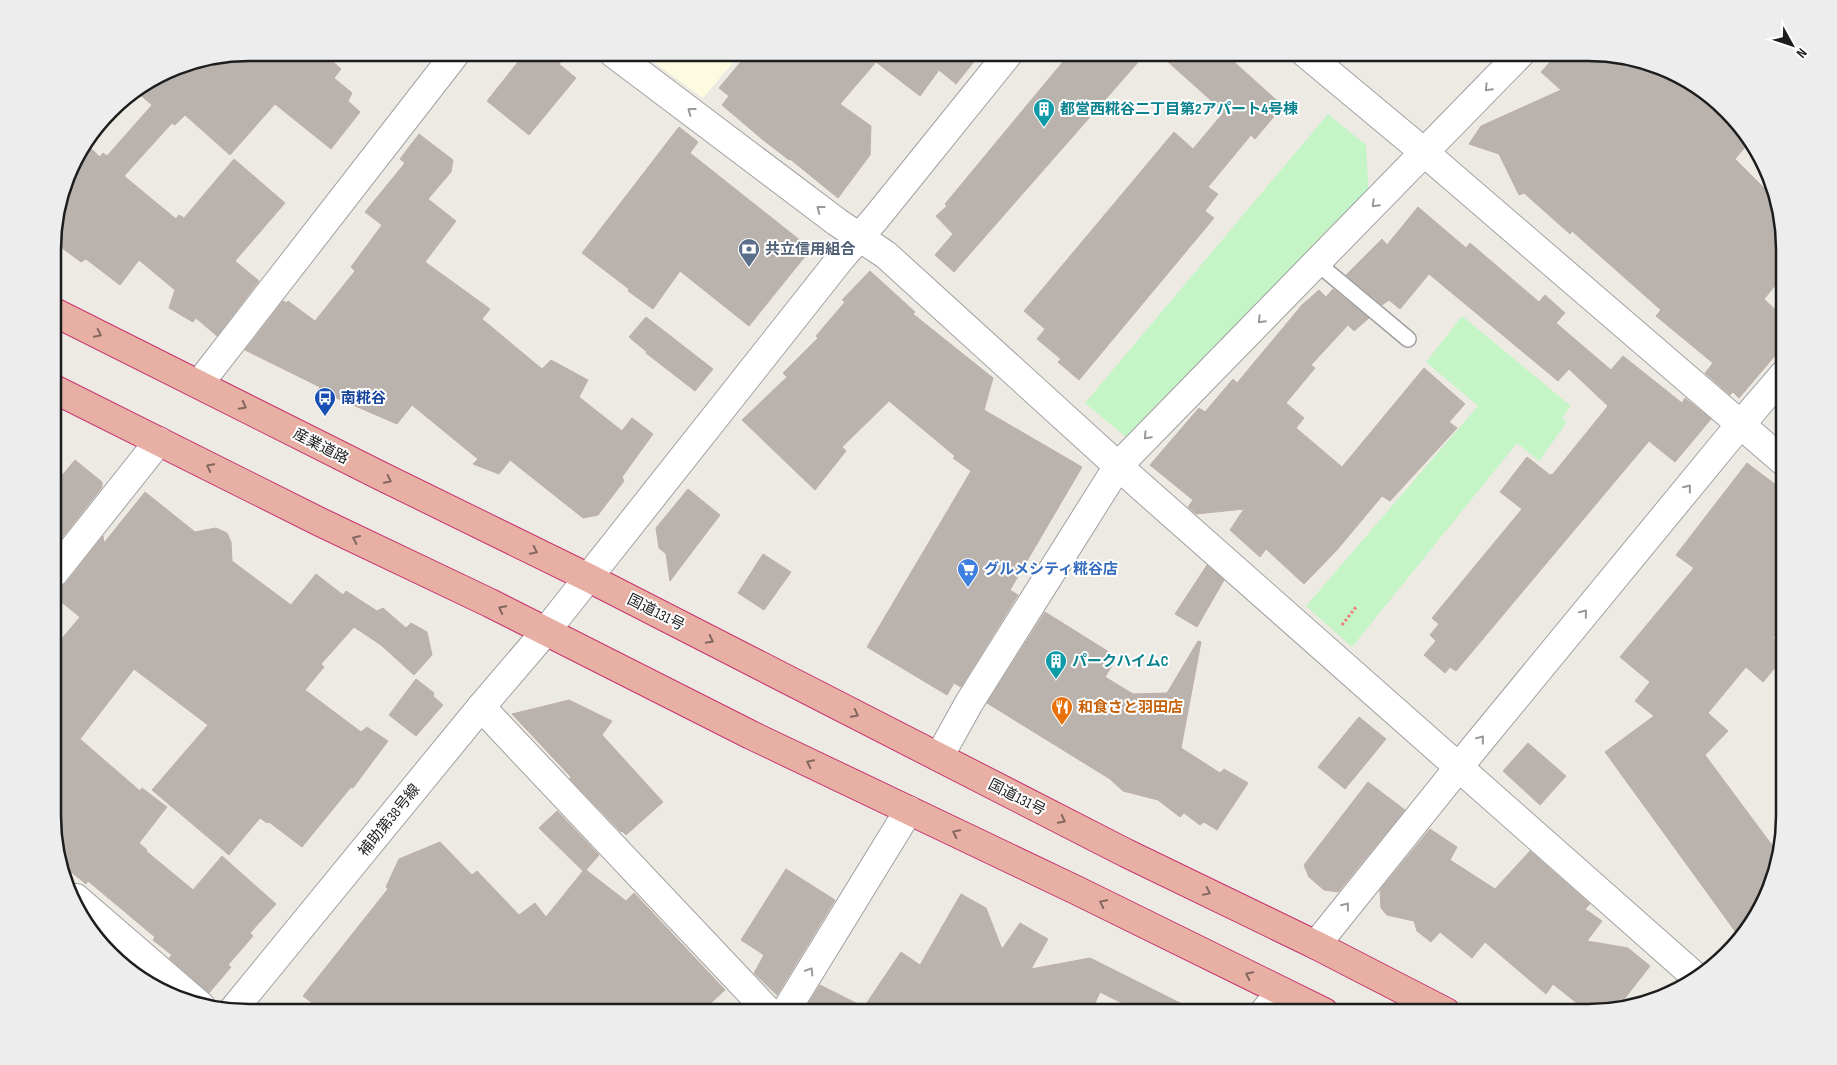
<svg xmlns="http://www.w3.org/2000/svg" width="1837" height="1065" viewBox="0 0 1837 1065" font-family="'Sofia Sans Condensed','Noto Sans JP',sans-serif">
	<rect width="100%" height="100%" fill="#edeae4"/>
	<path fill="#fcfadf" d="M641,53H741L703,98Z"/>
	<g fill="#c5f4c6">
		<path d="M1328,114L1366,145L1369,199L1133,443L1085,403Z"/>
		<path d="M1462,316L1571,406L1562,418L1567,422L1539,461L1517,443L1352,647L1306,606L1478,406L1426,362Z"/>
	</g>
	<g fill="#bab3ad" stroke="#beb0a8">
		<path d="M250,52H322L341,69L334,78L352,93L348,101L360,112L331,149L275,104L230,155L185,115L175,125L172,123L124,176L176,219L179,215L184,218L234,159L285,203L235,261L259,281L217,336L196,318L193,322L169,308L175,290L139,260L120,285L86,259L81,262L54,242V224L73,162L87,145L100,157L103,153L107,156L152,105L136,91L175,67Z"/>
		<path d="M526,52H569L559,64L576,78L529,135L487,101Z"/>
		<path d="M749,52H795L807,62L816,52H982L956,84L939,70L920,96L876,62L840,104L871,126L870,155L838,198L790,159L789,160L762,139L722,105L729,96L719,88Z"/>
		<path d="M1071,52H1147L954,272L935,255L953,234L936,216L947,206L945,204Z"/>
		<path d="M1157,52H1223L1283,106L1255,139L1251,135L1208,187L1218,194L1205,211L1214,218L1079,380L1058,362L1061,359L1037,339L1045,329L1024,311L1174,132L1193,149L1224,112Z"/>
		<path d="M1559,52H1588L1639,59L1686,79L1751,140L1735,159L1777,201L1784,237V275L1764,299L1784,318V345L1739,398L1733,392L1730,395L1705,373L1713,363L1656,316L1661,310L1572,231L1570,234L1524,193L1519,195L1499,154L1469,144L1481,126L1561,90L1541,72Z"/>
		<path d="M679,127L698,142L690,153L811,249L749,326L680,271L653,309L628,291L629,289L582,253Z"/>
		<path d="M419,134L453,160L451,172L428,199L456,221L425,262L490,309L482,319L542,369L551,360L588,380L579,397L622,431L632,418L653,434L622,477L624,481L598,515L583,518L510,460L499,474L473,464L478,459L412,405L397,424L318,390L320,387L245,350L283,301L287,303L288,301L315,321L355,271L351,267L382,225L365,212L405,163L400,159Z"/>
		<path d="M1418,207L1466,248L1470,243L1539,302L1545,295L1565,313L1556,323L1611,370L1623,356L1682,403L1685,398L1711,419L1675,462L1649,441L1456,671L1450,667L1445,673L1424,655L1436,641L1430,635L1439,624L1432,618L1522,509L1500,492L1527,457L1550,475L1553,474L1608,406L1569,369L1558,381L1429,274L1400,309L1389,300L1382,305L1346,275L1382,239L1387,245Z"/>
		<path d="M870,271L915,312L913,314L993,378L984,410L1082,467L1010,590L1018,595L961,687L954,683L947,695L867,647L971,471L953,458L955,456L889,401L842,447L846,451L815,490L742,420L787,377L783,373L818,338L816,336L845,302L842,300Z"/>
		<path d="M1333,289L1369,318L1354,331L1348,325L1311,365L1315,368L1286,403L1304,418L1296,428L1342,467L1424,368L1465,404L1449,422L1457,428L1390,501L1382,496L1337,550L1304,584L1266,549L1260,557L1230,530L1244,509L1196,514L1188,507L1193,500L1150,465L1199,408L1205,412L1233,379L1237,383L1302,305L1319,290L1326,297Z"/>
		<path d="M646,317L713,369L695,391L646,353L647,352L629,337Z"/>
		<path d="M75,460L102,482V487L54,548V485Z"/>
		<path d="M1747,463L1784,491V624L1773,638L1784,647V657L1763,682L1746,667L1708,713L1728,731L1705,755L1777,852L1758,914L1740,938L1605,752L1654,716L1635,701L1650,682L1620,657L1694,568L1676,555Z"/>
		<path d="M688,489L720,515L670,581L666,554L659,548L656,528Z"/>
		<path d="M145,492L195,532L216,528L227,533L231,542L232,561L291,605L316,574L343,595L346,591L377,611L383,608L406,628L411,623L427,632L432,655L414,675L381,645L354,627L321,664L324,667L305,690L361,732L367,727L388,741L353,788L351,787L302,847L269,822L267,823L260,818L229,855L152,790L208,725L134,669L80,739L140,791L142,788L167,807L139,843L147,850L146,851L193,890L222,856L276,904L250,933L253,936L228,965L231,967L209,993L169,958L172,955L153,940L155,937L88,881L86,884L65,867L54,841V648L80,617L54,596V588L60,587L66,583L103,536L104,543Z"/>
		<path d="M763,554L791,572L764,610L738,593Z"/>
		<path d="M1207,565L1224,580L1197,627L1175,614Z"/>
		<path d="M1045,612L1117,657L1105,677L1133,694L1167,693L1198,641L1201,642L1181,748L1220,773L1224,769L1248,783L1217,830L1204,822L1200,825L1184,813L1180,817L1158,800L1123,791L1110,779L987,703Z"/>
		<path d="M416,679L434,693L433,696L443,705L416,736L389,715Z"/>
		<path d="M569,700L612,721L602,735L663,802L626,835L622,831L621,832L570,779L571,777L512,714Z"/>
		<path d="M1359,717L1386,739L1345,789L1318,767Z"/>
		<path d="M1528,743L1566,776L1540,805L1503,771Z"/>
		<path d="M1368,782L1405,810L1338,892L1324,890L1309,877L1304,865Z"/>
		<path d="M557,811L599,855L586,870L626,901L634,893L725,990L701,1012H324L303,996L388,889L386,887L399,859L440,842L472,875L477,871L519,915L535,903L546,917L583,871L539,828Z"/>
		<path d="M1430,829L1457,847L1450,860L1495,889L1530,851L1590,904L1585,909L1602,921L1587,941L1628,948L1650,966L1618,1007L1600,1012H1588L1553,984L1546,994L1485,942L1472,958L1440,932L1431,942L1417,931L1414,921L1387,915L1381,908L1380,890Z"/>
		<path d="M786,869L835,900L777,995L754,973L764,955L741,940Z"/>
		<path d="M961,894L986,908L1002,949L1020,923L1048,939L1031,969L1090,958L1198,1012H1140L1100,992L1091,1012H803L820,985L864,1007L901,952L920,965Z"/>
	</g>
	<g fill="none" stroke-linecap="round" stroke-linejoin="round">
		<g stroke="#a1a1a1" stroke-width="18">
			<path id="service" d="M1317,263L1408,339"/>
		</g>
		<g stroke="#a1a1a1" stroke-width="30">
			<g id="minor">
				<path d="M613,53L837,222L886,255L1118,466L1697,978"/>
				<path d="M1305,53L1425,153L1784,462"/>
				<path d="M199,384L456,53"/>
				<path d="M54,573L159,441"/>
				<path d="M481,707L769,1012"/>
				<path d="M939,757L969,703L1118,466L1521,53"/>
				<path d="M76,898L201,1006"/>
				<path d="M1316,945L1475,747L1729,438L1784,374"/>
				<path d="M785,1012L909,810"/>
				<path d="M1264,1012L1281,991"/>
			</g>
		</g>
		<g stroke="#a1a1a1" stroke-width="30">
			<path id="tertiary" d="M233,1010L481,707L546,631L841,258L876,218L1009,53"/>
		</g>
		<g stroke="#c8346e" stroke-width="30">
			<g id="trunk">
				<path d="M54,312L383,477L589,578L1126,853L1316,945L1446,1012"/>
				<path d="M54,389L320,522L490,603L751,735L1078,891L1324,1012"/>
			</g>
		</g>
		<path stroke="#ec7d76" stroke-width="3" stroke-dasharray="2.5 2.5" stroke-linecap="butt" d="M1342,625L1356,607"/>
		<use href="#service" stroke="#fff" stroke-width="15"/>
		<use href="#minor" stroke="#fff" stroke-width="28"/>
		<use href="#tertiary" stroke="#fff" stroke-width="28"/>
		<use href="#trunk" stroke="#e8b0a4" stroke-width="28"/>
	</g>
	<defs><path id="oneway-chevron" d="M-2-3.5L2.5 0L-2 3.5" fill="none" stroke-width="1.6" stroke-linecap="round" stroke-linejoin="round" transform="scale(1.25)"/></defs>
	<g stroke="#999">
		<use href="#oneway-chevron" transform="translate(1488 88) rotate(134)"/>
		<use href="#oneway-chevron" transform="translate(691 111) rotate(-143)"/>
		<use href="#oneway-chevron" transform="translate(1375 204) rotate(135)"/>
		<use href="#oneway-chevron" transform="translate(820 209) rotate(-143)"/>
		<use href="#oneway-chevron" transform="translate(1261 320) rotate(134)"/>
		<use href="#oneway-chevron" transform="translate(1147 436) rotate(134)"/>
		<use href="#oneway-chevron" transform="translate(1688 488) rotate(-51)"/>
		<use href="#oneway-chevron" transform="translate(1584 613) rotate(-51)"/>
		<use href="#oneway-chevron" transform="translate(1481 739) rotate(-51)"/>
		<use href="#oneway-chevron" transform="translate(1346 906) rotate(-51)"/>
		<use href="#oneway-chevron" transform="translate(810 971) rotate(-58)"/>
	</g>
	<g stroke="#826660">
		<use href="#oneway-chevron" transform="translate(98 334) rotate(26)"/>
		<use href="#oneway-chevron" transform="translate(243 406) rotate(27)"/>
		<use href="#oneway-chevron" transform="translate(210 467) rotate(-153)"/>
		<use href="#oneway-chevron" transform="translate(388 480) rotate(26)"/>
		<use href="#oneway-chevron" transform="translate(356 539) rotate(-155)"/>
		<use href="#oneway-chevron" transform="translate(534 551) rotate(26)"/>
		<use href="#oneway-chevron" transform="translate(502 609) rotate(-153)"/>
		<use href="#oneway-chevron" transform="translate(710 640) rotate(27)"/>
		<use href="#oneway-chevron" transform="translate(855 714) rotate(27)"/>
		<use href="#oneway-chevron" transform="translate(810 763) rotate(-154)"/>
		<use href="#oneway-chevron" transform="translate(1062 820) rotate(27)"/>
		<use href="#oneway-chevron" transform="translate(956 833) rotate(-154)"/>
		<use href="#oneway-chevron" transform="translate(1207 892) rotate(26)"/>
		<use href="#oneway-chevron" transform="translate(1103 903) rotate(-154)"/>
		<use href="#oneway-chevron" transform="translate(1249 975) rotate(-154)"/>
	</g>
	<defs>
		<g id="building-pin" transform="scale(1.125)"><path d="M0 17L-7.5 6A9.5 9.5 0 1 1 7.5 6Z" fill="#0f9aa8" stroke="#fff"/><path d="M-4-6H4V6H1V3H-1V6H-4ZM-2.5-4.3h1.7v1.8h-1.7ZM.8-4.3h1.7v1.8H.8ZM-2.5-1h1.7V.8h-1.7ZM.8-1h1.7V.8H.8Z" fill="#fff"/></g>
		<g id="bank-pin" transform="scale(1.125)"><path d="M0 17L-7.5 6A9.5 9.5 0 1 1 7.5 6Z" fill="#5c6f8a" stroke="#fff"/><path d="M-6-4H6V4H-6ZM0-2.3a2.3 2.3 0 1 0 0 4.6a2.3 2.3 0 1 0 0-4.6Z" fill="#fff"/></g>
		<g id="bus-pin" transform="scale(1.125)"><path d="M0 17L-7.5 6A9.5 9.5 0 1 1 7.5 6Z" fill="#1a4fb4" stroke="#fff"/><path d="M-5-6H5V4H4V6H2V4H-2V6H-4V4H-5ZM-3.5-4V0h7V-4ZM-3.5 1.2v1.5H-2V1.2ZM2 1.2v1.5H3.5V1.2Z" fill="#fff"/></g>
		<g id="supermarket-pin" transform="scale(1.125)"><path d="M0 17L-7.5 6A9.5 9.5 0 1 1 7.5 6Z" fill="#3f7fe0" stroke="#fff"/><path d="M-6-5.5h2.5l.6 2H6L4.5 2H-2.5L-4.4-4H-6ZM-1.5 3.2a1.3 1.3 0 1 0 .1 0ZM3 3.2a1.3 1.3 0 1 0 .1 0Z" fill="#fff"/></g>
		<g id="restaurant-pin" transform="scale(1.125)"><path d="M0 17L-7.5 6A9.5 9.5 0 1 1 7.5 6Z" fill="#e8710a" stroke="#fff"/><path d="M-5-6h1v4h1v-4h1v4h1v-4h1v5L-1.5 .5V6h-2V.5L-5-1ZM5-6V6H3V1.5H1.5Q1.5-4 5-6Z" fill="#fff"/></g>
	</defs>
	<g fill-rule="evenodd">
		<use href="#building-pin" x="1044" y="109"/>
		<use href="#bank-pin" x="749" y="249"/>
		<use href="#bus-pin" x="325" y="398"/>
		<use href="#supermarket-pin" x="968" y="569"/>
		<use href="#building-pin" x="1056" y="661"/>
		<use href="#restaurant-pin" x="1062" y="707"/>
	</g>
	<g text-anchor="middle" stroke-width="4" stroke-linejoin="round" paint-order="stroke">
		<g font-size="15" font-weight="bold" fill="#0d838f" stroke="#fff" text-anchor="start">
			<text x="1060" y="114">都営西糀谷二丁目第2アパート4号棟</text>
			<text x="1072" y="666">パークハイムC</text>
		</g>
		<g font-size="15" font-weight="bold" fill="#4e5e75" stroke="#fff" text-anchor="start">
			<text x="765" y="254">共立信用組合</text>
		</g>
		<g font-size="15" font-weight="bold" fill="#164399" stroke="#fff" text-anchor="start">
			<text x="341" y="403">南糀谷</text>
		</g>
		<g font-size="15" fill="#1d1d1d" stroke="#fff">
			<text transform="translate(321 446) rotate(27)" y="5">産業道路</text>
			<text transform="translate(656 612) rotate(27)" y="5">国道131号</text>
			<text transform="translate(1017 797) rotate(27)" y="5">国道131号</text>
			<text transform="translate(389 820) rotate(-51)" y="5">補助第38号線</text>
		</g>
		<g font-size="15" font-weight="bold" fill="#366cbe" stroke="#fff" text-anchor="start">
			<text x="984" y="574">グルメシティ糀谷店</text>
		</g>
		<g font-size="15" font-weight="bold" fill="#c56008" stroke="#fff" text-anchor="start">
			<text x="1078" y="712">和食さと羽田店</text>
		</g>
	</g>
	<path d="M0 0H1837V1065H0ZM249 61H1588A188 188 0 0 1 1776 249V816A188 188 0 0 1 1588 1004H249A188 188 0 0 1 61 816V249A188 188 0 0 1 249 61Z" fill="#ededed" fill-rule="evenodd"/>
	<path fill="none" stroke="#1d1d1d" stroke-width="2.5" d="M249 61H1588A188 188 0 0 1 1776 249V816A188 188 0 0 1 1588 1004H249A188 188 0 0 1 61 816V249A188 188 0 0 1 249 61Z"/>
	<g transform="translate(1792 45) rotate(130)" stroke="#ffffff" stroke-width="4" paint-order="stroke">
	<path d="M0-4L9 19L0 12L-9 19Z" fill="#1d1d1d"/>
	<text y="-8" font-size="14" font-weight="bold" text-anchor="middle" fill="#1d1d1d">N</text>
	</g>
</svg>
